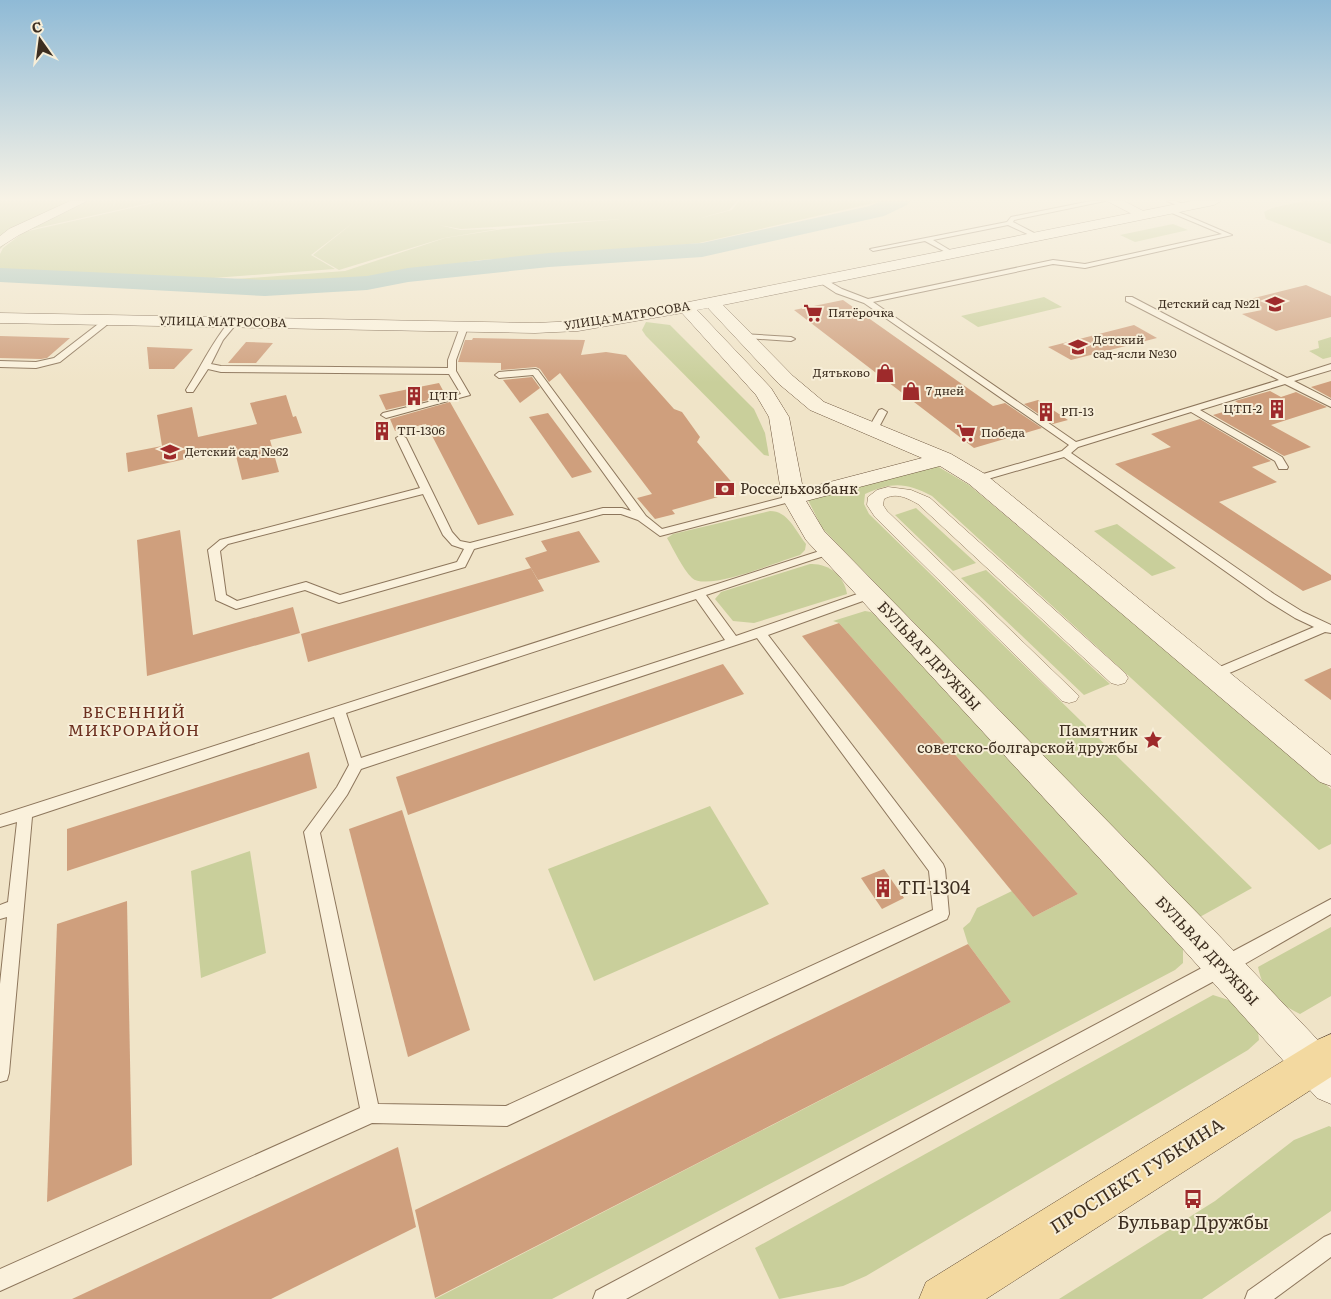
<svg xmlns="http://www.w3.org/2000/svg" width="1331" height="1299" viewBox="0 0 1331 1299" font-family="Literata,serif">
	<rect width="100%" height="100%" fill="#f0e4c8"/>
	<g fill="#c9cf9b">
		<path d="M0,201H115L112,208L116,201H158L19,232L0,249Z"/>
		<path d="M163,201H737L729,210L697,219L732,210L739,201H883L699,243L601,253L480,260L333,282L209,281L345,271L445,238L503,229L622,219L461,229L439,225L460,230L498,229L444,238L339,270L313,255L354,222L311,255L335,269L200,279L0,271V254L3,248L24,232Z"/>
		<path d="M1304,201H1331V244L1266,219L1264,212L1272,208Z"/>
		<path d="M1173,224L1188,230L1135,242L1120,235Z"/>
		<path d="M1044,297L1062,307L978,327L961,316Z"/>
		<path d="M646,322L670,325L754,409L765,433L769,456L764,455L646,336L642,330Z"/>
		<path d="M1331,337V357L1323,359L1309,351L1319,348L1318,341Z"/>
		<path d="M937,466L969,485L1331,789V844L1319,850L932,496C906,482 891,482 865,494L864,504L869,514L1252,888L1198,918L822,528L808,500Z"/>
		<path d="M916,508L976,563L953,571L895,515Z"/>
		<path d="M770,511C788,511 795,530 806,544L805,550L800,555C779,561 707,592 692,578C682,568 674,550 667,538L673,534Z"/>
		<path d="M1117,524L1176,568L1152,576L1094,531Z"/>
		<path d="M810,564C828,563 844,575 847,594L754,623L733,621L715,599L721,592Z"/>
		<path d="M986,570L1110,684L1084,695L961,578Z"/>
		<path d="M865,611L871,612L881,620L1183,947V963L1175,970L552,1299H435L1011,1002L968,944L963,928L970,922L977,908L1012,891L1033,917L1078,894L839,623L833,621Z"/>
		<path d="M710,806L769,904L594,981L548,869Z"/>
		<path d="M250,851L266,953L201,978L191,871Z"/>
		<path d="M1331,927V996L1300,1014C1276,1001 1264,995 1258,967Z"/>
		<path d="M1213,995L1238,1003L1258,1031L1259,1040L1248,1050L866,1276L843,1286L779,1299L755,1248Z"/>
		<path d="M1329,1126L1331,1127V1211L1202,1299H1059L1215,1201L1294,1140Z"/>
	</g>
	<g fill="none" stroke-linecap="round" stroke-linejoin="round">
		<path fill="#a9c4bc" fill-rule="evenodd" d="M881,201H910L907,205L884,216L702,257L549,267L408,282L367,290L265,296L0,282V268L265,280L312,279L367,276L408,268L549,253L702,243L870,206Z"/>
	</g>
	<g fill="#cf9f7d">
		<path d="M1306,285L1331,296V317L1276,331L1242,314L1262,310L1242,301Z"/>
		<path d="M843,300L993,406L1005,403L1042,428L974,448L794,310Z"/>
		<path d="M1134,325L1157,338L1071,360L1048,347Z"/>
		<path d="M0,336L70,338L47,358L41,359L0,358Z"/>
		<path d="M473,338L585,340L581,355L606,352L626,355L674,409L682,412L700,437L697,442L735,486L725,495L672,510L675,514L655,519L637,498L652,494L560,373L549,382L540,369L536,367L501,370V363L458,362L465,340H472Z"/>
		<path d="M246,342L273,343L256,363H228Z"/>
		<path d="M147,347L193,349L174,369H149Z"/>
		<path d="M532,377L540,388L520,403L503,380Z"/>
		<path d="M1331,381V398L1311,387Z"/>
		<path d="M439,383L446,396L386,410L379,395Z"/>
		<path d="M1270,391L1281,397L1296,392L1327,407L1271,425L1311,447L1284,456L1213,415L1243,406L1235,401Z"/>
		<path d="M286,395L293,417L296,416L302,433L270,440L279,472L242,480L234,448L128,472L126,453L162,446L157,415L192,407L198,437L257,424L250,403Z"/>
		<path d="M1038,400L1068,420L1053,424L1024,404Z"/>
		<path d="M450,402L514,515L478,525L426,424L395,431L390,419Z"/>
		<path d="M548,413L592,472L572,478L529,417Z"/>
		<path d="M1200,419L1271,461L1252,467L1277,482L1219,502L1331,575V580L1303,591L1115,464L1171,447L1151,434Z"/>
		<path d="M180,530L193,635L293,607L300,633L147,676L137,540Z"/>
		<path d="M579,531L600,562L538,580L525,558L547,551L541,541Z"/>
		<path d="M531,568L544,591L308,662L301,634Z"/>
		<path d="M839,623L1078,894L1033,917L802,636Z"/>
		<path d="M723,664L744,694L408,815L396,777Z"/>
		<path d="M1331,668V700L1304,680Z"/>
		<path d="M309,752L317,788L67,871V829Z"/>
		<path d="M402,810L470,1030L408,1057L349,829Z"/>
		<path d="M884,869L904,898L882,909L861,878Z"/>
		<path d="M127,901L132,1165L47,1202L57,924Z"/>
		<path d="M968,944L1011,1002L435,1298L415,1210Z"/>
		<path d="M398,1147L416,1227L271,1299H72Z"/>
	</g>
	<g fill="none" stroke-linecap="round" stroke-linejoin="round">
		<g stroke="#8d765c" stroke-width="2">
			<g id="service">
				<path d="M1091,201H1105L1014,220L1013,222L1038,235V237L1036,238L1008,225L933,240L953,252V254L951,255L925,241L873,251L870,249L1007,222L1011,217Z"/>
				<path d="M1167,201H1176L1188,207L1183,208Z"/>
				<path d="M1169,208L1232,235L1085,268L1053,264L873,302L1076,442L1279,380L1126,301V297H1132L1287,378L1331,364V370L1294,381L1331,400V407L1285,384L1200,410L1282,457L1288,467L1287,469H1279L1275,461L1191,412L1078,447L1071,453L1274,594L1303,612L1331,625V633L1325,632L1213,680L1208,678L1207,675L1208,672L1314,627L1295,618L1266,600L1064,457L981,481H973V477L1062,451L1069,445L864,303L836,293L816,280L823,278L842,289L868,299L1053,260L1085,264L1222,234L1167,211Z"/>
				<path d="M106,318L113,320L60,362L36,368L0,367V361L36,362L54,358Z"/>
				<path d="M230,321L237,323L223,340L211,364L221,366L448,368V360L460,327L467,325L468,327L456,360V371L470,395L386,418L381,415L383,413L461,394L449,374L221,372L208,369L193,392H187L186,390C201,367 212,342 230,321Z"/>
				<path d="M742,334L791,337L795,339L791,341L745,338H742Z"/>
				<path d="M535,369L538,370L646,516L662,529L793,495L798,498L797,500L660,536L638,520L621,514H603L474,549L465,567L339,603L305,590L236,609L216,600L208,550L220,540L420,488L396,438L401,435L406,438L452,532L460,541L470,543L603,508H622L631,511L533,375L499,378L495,375L499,372ZM423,494L443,535L452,545L464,549L457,562L340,595L306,582L237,601L226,595L220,551L228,544Z"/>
				<path d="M882,409L887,412L878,429L873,432L870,431L868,429L879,410Z"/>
				<path d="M829,548L835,551L833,553L706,595L736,636L866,591H874L876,594L874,597L768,635L943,864L945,869L949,914L947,919L507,1126L372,1123L0,1291V1269L360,1108L304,832L337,787L349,765L334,717L32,817L9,1073L7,1080L0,1082V984L7,917L0,919V905L8,902L17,822L0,827V815ZM696,599L725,640L361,758L346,713ZM757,638L929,871L933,910L506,1106L378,1104L320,833L347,795L361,769Z"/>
				<path d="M1331,899V914L1229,973L626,1299H593L596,1291Z"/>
				<path d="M1331,1234V1257L1274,1299H1245L1248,1291L1324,1237Z"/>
			</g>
		</g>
		<g stroke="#8d765c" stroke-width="1">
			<path id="pedestrian" d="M888,487L911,490L930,498L1125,673L1128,678L1125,683L1118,685L1111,683L918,504C907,498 896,492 884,499L883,505L887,511L1079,696L1076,701L1069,703L1062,701L875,517L867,505L868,497L877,490Z"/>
		</g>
		<g stroke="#8d765c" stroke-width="1">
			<g id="minor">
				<path d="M70,201H87L19,235L0,247V236L9,229Z"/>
				<path d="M1107,201H1124L1151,215L1150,218H1140Z"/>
			</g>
		</g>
		<g stroke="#6f573f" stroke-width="1">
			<path id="secondary" d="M1192,201H1221L1214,205L723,305L793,376L824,402L951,454L985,474L1331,755V786L1320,782L969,484L940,466L806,501L824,531L1209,925L1331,1054V1104L1317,1098L1183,949L806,540L782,498L769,417L756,395L682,313L578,331L535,333L0,323V313L535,323L578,321L629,314ZM708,308L779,384L810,410L922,458L803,489L789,417L771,388L697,310Z"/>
		</g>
		<g stroke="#5b4430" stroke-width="1">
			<path id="primary" d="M1331,1034V1077L986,1299H919L926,1282L1317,1040Z"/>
		</g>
		<use href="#service" fill="#faf1dc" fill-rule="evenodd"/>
		<use href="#pedestrian" fill="#faf1dc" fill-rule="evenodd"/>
		<use href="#minor" fill="#faf1dc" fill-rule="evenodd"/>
		<use href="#secondary" fill="#faf1dc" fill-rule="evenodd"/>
		<use href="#primary" fill="#f3d9a0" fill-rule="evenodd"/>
	</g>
	<linearGradient id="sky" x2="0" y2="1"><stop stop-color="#8fbad6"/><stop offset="0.52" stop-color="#f8f3e6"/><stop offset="1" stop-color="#f8f3e6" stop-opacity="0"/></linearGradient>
	<rect width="1331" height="383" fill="url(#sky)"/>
	<defs>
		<g id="school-bare" transform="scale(1.5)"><path d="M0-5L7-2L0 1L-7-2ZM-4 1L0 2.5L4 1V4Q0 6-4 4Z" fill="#9e2a2b" stroke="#f7eed8" stroke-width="2.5" paint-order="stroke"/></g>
		<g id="supermarket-bare" transform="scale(1.5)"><path d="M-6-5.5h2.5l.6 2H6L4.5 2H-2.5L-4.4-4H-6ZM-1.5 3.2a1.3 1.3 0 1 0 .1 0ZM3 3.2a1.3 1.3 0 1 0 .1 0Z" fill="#9e2a2b" stroke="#f7eed8" stroke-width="2.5" paint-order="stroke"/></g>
		<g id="shop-bare" transform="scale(1.5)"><path d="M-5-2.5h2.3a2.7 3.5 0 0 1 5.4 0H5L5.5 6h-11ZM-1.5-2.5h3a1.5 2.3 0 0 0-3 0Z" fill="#9e2a2b" stroke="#f7eed8" stroke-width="2.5" paint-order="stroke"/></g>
		<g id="building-bare" transform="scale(1.5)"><path d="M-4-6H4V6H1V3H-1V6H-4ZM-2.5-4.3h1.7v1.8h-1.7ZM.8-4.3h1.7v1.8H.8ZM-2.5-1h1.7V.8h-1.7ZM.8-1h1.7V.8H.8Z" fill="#9e2a2b" stroke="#f7eed8" stroke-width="2.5" paint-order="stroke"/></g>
		<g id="bank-bare" transform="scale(1.5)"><path d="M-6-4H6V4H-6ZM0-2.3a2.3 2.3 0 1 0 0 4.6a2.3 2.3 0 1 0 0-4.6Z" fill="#9e2a2b" stroke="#f7eed8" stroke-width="2.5" paint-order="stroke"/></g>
		<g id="sight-bare" transform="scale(1.5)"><path d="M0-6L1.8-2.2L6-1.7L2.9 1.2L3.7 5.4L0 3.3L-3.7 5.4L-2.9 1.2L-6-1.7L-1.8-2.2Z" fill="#9e2a2b" stroke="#f7eed8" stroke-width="2.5" paint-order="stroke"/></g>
		<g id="bus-bare" transform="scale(1.5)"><path d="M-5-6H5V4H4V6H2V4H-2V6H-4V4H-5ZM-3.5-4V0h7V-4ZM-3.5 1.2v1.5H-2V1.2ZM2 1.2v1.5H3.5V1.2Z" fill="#9e2a2b" stroke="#f7eed8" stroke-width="2.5" paint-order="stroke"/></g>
	</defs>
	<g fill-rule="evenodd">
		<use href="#school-bare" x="1275" y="304"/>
		<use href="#supermarket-bare" x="813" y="313"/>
		<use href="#school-bare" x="1078" y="347"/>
		<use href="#shop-bare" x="885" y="373"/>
		<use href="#shop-bare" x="911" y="391"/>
		<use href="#building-bare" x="414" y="396"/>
		<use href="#building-bare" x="1277" y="409"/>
		<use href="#building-bare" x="1046" y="412"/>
		<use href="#building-bare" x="382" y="431"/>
		<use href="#supermarket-bare" x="966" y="433"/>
		<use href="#school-bare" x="170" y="452"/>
		<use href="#bank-bare" x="725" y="489"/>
		<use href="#sight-bare" x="1153" y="740"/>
		<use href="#building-bare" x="883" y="888"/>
		<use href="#bus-bare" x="1193" y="1199"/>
	</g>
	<g text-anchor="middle" stroke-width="4" stroke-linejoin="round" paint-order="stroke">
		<g font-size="12" fill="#3d2e20" stroke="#f7eed8" text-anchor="start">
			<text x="1260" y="308" text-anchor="end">Детский сад №21</text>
			<text x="828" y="317">Пятёрочка</text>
			<text x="1093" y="344">Детский<tspan x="1093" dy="14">сад-ясли №30</tspan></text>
			<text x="870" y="377" text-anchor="end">Дятьково</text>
			<text x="926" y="395">7 дней</text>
			<text x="429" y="400">ЦТП</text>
			<text x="1262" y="413" text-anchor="end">ЦТП-2</text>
			<text x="1061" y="416">РП-13</text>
			<text x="397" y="435">ТП-1306</text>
			<text x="981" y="437">Победа</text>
			<text x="185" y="456">Детский сад №62</text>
		</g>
		<g font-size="12" fill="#3d2e20" stroke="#f7eed8">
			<text transform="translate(627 316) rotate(-9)" y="4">УЛИЦА МАТРОСОВА</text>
			<text transform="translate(223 322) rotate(1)" y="4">УЛИЦА МАТРОСОВА</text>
		</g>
		<g font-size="15" fill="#3d2e20" stroke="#f7eed8" text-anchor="start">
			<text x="740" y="494">Россельхозбанк</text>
			<text x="1138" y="736" text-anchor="end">Памятник<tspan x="1138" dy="17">советско-болгарской дружбы</tspan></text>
		</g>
		<g font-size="15" fill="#3d2e20" stroke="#f7eed8">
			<text transform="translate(929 656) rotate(47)" y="5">БУЛЬВАР ДРУЖБЫ</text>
			<text transform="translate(1207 951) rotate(47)" y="5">БУЛЬВАР ДРУЖБЫ</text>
		</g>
		<g font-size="16" letter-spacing="1" fill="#6b2e1e" stroke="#f7eed8">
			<text x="134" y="718">ВЕСЕННИЙ<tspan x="134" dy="18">МИКРОРАЙОН</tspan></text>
		</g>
		<g font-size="18" fill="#3d2e20" stroke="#f7eed8" text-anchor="start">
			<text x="898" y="894">ТП-1304</text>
			<text x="1193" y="1229" text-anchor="middle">Бульвар Дружбы</text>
		</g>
		<g font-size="18" fill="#3d2e20" stroke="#f7eed8">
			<text transform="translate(1137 1176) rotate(-32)" y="6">ПРОСПЕКТ ГУБКИНА</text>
		</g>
	</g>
	<g transform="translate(40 40) rotate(346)" stroke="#f7eed8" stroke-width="4" paint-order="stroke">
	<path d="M0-4L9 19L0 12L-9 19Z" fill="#3d2e20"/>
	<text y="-8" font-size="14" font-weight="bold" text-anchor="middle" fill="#3d2e20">С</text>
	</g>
</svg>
